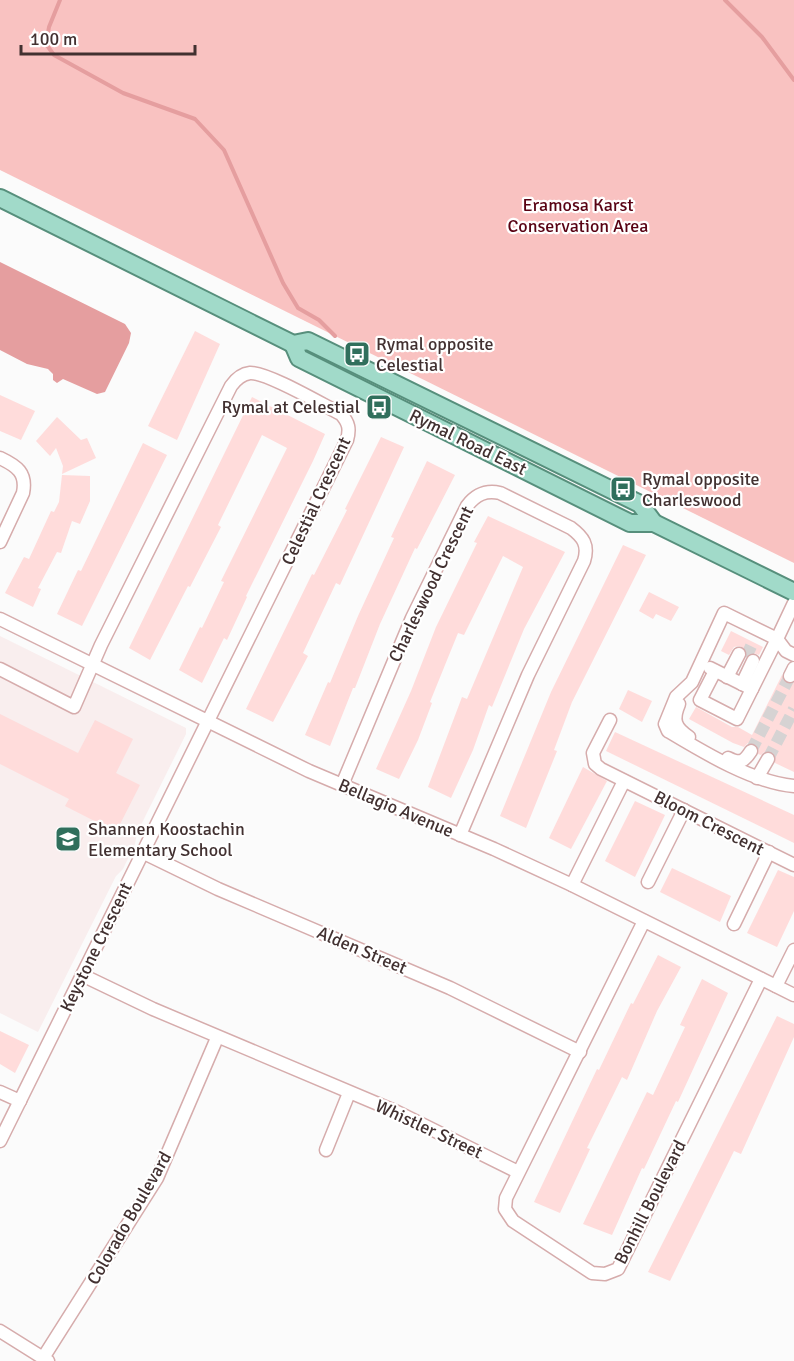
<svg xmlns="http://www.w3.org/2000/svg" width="794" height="1361" viewBox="0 0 794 1361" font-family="Signika,sans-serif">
	<rect width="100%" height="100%" fill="#fbfbfb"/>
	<path fill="#f9eeee" d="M0,636L186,728V734L137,833L135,844L123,869L116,876L38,1032L0,1013Z"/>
	<path fill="#f9c2c1" d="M0,0H794V563L0,170Z"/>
	<path fill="#e59e9f" d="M0,262L125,324L131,333L129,343L105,392L97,394L63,379L57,383L53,380V374L48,369L27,364L0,350Z"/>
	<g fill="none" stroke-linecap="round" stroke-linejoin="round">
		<g stroke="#e59e9f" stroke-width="4">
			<path d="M60,0L49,27L46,44L54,55L123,93L195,119L224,150L283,283L298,308L319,320L335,336"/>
			<path d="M725,0L762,37L794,80"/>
		</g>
	</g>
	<g fill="#ffdcdb">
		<path d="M195,331L220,344L177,440L148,426Z"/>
		<path d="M0,395L35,411L21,440L0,431Z"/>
		<path d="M252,397L325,434L313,461L246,596L247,597L227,640L224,638L202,683L179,670L200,627L202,628L224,582L221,581L287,448L262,435L218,525L221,527L190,587L188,586L150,660L129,648Z"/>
		<path d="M57,417L81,440L87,438L96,458L62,474L63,466L56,448L50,456L36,441Z"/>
		<path d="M381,437L404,447L340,585L336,583L303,653L308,656L273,722L246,709L312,574L314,575L347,510L345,509Z"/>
		<path d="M143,443L167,455L82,626L57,614L78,570L81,571Z"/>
		<path d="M427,461L455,475L417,549L415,548L380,624L355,688H353L330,746L305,735L328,682L330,683L358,616L394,538L391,537Z"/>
		<path d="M62,475L90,476V501L80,524L72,521L61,553L57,552L38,588L41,589L33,607L5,593L24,557L29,559L51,511L54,512L59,502Z"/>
		<path d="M488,516L565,552L524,629L492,707L489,705L473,750L451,798L428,787L462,697L467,699L523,567L503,556L464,635L458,633L430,702L432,703L418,740L399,779L376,769L411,691L436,627L477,543L474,542Z"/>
		<path d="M623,545L646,555L572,702L554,750L557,751L526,828L500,816L551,692Z"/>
		<path d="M649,592L679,607L671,621L656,614L653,619L639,611Z"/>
		<path d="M731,631L763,647L759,655L753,653L747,656L746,649L739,646L734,647L729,655L721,651Z"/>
		<path d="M782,675L786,683H794V772L775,763V755L772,752H764L761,755L758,754L759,748L755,744L748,743L744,747L733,743L689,719L696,707L732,727H738L752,735Z"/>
		<path d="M628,690L652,701L642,722L619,709Z"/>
		<path d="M0,714L78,753L95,720L133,739L116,773L140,785L116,832L65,806L69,799L0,764Z"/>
		<path d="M615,732L794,815V843L606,751Z"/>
		<path d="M583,767L607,781L571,849L549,838Z"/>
		<path d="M635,801L665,815L635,877L605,861Z"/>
		<path d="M672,868L731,896L720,922L660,892Z"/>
		<path d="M778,870L794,877V911L777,947L747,933Z"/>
		<path d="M658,955L681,967L657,1011L627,1080L622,1077L587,1148L590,1149L560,1213L534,1202L597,1069L599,1070L631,1003L633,1004Z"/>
		<path d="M702,979L728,993L678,1102L676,1101L644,1169L642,1168L612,1235L583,1224L647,1092L653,1095L685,1027L680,1025Z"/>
		<path d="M777,1016L794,1024V1037L741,1154L734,1151L670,1281L648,1272Z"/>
		<path d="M0,1031L29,1045L15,1073L0,1064Z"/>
	</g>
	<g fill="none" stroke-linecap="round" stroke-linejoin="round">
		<g stroke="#d6d3d3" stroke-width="12" stroke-dasharray="12 6" stroke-linecap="butt">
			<path d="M746,657L753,642"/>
			<path d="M751,751L790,676"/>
			<path d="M768,759L794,709"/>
		</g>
		<g stroke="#d6acac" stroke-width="15">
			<g id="minor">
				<path d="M0,458C17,466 27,473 23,493L0,542"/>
				<path d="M794,603L777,639L786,651L794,655"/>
				<path d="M0,619L309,771L494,849L572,885L794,995"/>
				<path d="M710,668L752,689"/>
				<path d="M0,669L74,707L101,645L231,386C236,379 241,374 250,373C267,372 323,405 341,414C349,423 350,429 347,440L0,1141"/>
				<path d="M715,671L700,700L737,719L777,639L724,613L692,682L676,697L665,724L668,731C703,752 754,783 794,786"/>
				<path d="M790,676L794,668"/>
				<path d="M727,677L739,654"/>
				<path d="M742,684L753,661"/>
				<path d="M679,704C672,720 675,728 689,737"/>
				<path d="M610,720L593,753L595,764L601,769L794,865"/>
				<path d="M728,758C740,764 744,762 751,751"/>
				<path d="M757,778L768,759"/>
				<path d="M342,785L412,618L467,506C476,494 486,490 500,493L571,528C583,537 589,545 584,561L528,675L460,835"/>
				<path d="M142,852L218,889L450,988L580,1052"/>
				<path d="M648,882L684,810"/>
				<path d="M572,885L624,781"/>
				<path d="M644,921L506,1198L505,1209L513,1221L592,1273L605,1274L618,1269L761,979"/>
				<path d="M734,924L769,852"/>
				<path d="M82,975L153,1009L397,1112L518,1172"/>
				<path d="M776,986L794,950"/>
				<path d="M0,1092L20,1101"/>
				<path d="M326,1150L349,1093"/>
				<path d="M0,1331L48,1361"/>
				<path d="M43,1358L157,1178L217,1038"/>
			</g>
		</g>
		<g stroke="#578f7c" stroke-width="20">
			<g id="major">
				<path d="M0,198L293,344L308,341L640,504L654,523"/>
				<path d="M293,344L299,358L630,523H654L794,592"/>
			</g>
		</g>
		<use href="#minor" stroke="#fff" stroke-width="12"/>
		<use href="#major" stroke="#a1dac9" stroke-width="16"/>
	</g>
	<defs>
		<g id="bus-square" transform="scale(1.35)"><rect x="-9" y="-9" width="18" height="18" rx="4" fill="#306f5c" stroke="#fff"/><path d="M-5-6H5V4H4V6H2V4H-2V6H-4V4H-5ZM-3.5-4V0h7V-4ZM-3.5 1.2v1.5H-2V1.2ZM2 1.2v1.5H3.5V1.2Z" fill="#fff"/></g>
		<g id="school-square" transform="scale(1.35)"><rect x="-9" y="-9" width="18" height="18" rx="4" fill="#306f5c" stroke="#fff"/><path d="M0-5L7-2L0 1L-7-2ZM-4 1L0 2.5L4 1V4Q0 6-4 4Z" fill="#fff"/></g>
	</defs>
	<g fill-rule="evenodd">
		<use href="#bus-square" x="357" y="354"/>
		<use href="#bus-square" x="379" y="407"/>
		<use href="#bus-square" x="623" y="489"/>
		<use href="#school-square" x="68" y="839"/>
	</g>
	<g text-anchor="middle" stroke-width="4.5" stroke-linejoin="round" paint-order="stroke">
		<g font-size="18" fill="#580213" stroke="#fff">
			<text x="578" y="211">Eramosa Karst<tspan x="578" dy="21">Conservation Area</tspan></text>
		</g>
		<g font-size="18" fill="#423131" stroke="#fff" text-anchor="start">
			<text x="376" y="350">Rymal opposite<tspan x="376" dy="21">Celestial</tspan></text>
			<text x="360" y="413" text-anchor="end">Rymal at Celestial</text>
			<text x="642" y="485">Rymal opposite<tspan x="642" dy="21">Charleswood</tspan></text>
			<text x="88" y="835">Shannen Koostachin<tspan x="88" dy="21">Elementary School</tspan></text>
		</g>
		<g font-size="18" fill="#423131" stroke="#fff">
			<text transform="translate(468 442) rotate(26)" y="6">Rymal Road East</text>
			<text transform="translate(316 501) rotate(-65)" y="6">Celestial Crescent</text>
			<text transform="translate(431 584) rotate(-64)" y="6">Charleswood Crescent</text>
			<text transform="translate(396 808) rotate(23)" y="6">Bellagio Avenue</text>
			<text transform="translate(709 823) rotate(27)" y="6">Bloom Crescent</text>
			<text transform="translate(96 947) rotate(-64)" y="6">Keystone Crescent</text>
			<text transform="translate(362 950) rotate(23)" y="6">Alden Street</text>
			<text transform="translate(429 1129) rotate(25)" y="6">Whistler Street</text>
			<text transform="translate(650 1202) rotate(-63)" y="6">Bonhill Boulevard</text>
			<text transform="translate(129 1218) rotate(-60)" y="6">Colorado Boulevard</text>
		</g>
	</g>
	<path d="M21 45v9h174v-9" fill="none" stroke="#423131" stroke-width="3"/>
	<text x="30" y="45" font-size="18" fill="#423131" stroke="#ffffff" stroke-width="4.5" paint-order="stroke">100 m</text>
</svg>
